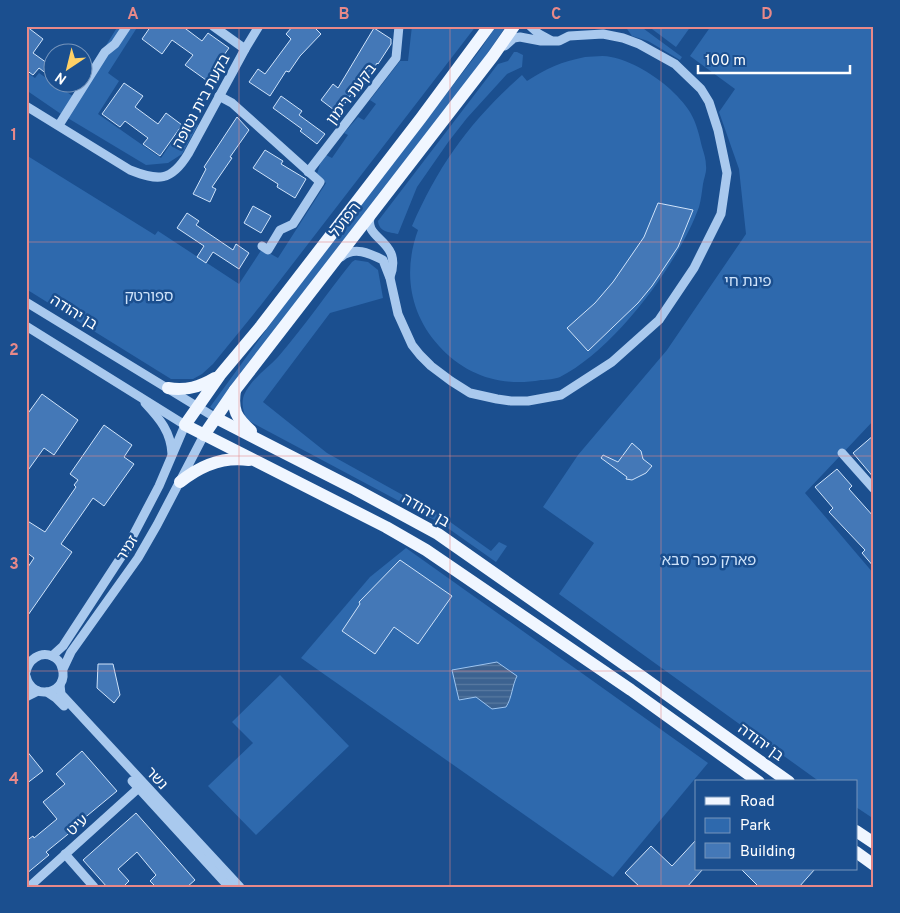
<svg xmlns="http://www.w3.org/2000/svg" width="900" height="913" viewBox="0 0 900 913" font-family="Overpass,'Noto Sans Hebrew',sans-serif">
	<defs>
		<pattern id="water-rules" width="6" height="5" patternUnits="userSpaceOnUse" patternTransform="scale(1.25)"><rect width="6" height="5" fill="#3c6290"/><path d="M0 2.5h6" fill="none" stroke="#597aa1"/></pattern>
	</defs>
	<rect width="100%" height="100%" fill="#1b4f8f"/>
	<g fill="#2e69ad">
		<path d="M118,26H138L108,73L119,81L98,114L161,158L188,118L198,125L182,154L168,163L146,165L61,114L26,90V72L35,78L39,73L74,97Z"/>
		<path d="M412,26H476L261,305L213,364L202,374L193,379H171L26,289V155L155,235L158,231L239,284L262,249L278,258L326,183L317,174L320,164L326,155L332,158L348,135L344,133L358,117L364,120L376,104L370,100L400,61H408Z"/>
		<path d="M496,26H506L483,60L214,410L210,407L290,297L480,50Z"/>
		<path d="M625,26H640L682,57L680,60L648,41L632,36Z"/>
		<path d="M648,26H691L676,47Z"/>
		<path d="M711,26H874V420L805,493L874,574V819L856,807V782H820L559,594L594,543L543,507L578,455L667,350L746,234L739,169L719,112L735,89L690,56Z"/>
		<path d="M514,52H517L523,55L522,67L507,74L467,118L449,141L417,187L398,234C389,232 379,232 378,221L498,64L508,61Z"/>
		<path d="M585,57C593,57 603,55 611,57C630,60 656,76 670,89C691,109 696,119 702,147C704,153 706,160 706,166C707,171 704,178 703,184C702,191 701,200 699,207C679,263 614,350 560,377C555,379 547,380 541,380C502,387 466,376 439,346C409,313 403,271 418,230L412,226C439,164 471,120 522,75L527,81C547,68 561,62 585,57Z"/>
		<path d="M355,260L368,262L378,270L383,298L330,313L263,402L327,453L446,519L491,551L499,542L507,546L496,562L442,524L247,420C243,412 241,403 244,395C251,379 267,369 278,357C304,327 327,293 352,262Z"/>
		<path d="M406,548L708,763L613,877L301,658L370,577Z"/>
		<path d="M280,675L349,746L256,835L208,786L253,743L232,722Z"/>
	</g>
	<path fill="url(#water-rules)" stroke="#9cc4f0" d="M497,662L517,676C512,686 512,698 506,707L492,709L476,697L459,700L452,670Z"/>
	<g fill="#4478b7" stroke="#cfe3fa">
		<path d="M26,26L43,39L33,53L47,63L52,54V78L39,68L33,75L26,70Z"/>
		<path d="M151,26H182L202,41L208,33L229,48L206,80L185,65L193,55L172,40L162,54L142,39Z"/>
		<path d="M293,26H313L321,34L300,56L289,72L286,71L270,96L249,82L258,69L265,74L291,39L286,34Z"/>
		<path d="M374,28L391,39V44L378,64L377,63L360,92L355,89L338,113L321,100L333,84L338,88Z"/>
		<path d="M124,83L143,96L135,107L158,124L166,113L182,125L160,156L143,144L148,138L125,121L120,127L102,114Z"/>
		<path d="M281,96L302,111L299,115L325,134L317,144L300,131L302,129L273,108Z"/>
		<path d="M237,117L249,130L230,157L232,158L212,187L216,189L210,202L193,194L206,169L204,167Z"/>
		<path d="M265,150L283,161L281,164L306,179L295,198L277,187L278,184L253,168Z"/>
		<path d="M658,203L693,210L678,247L652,286L638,303L588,351L567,328L595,303L613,282L644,237Z"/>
		<path d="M253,206L271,216L261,233L244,223Z"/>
		<path d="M187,213L199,221L196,225L233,250L236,244L249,253L239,269L213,252L206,263L197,257L204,246L177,228Z"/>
		<path d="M42,394L78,420L54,455L44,448L26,473V416Z"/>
		<path d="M104,425L132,445L124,457L134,464L104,506L93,498L61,544L72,552L26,618V570L34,558L26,552V520L45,532L76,487L74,485L78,480L70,474Z"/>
		<path d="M874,435V478L853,453Z"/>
		<path d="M632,443L641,451L643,459L652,466L646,473L632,480L626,479L627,477L601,458L603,455L618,462Z"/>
		<path d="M837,469L852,486L849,489L874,517V567L862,553L865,550L829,512L833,508L815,487Z"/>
		<path d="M400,560L452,596L418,644L394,627L375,654L342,631L360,604L359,602Z"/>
		<path d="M98,664H113L120,695L114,703L97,688Z"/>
		<path d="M26,750L43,771L26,784Z"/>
		<path d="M82,751L117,791L82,820L83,822L46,852L49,855L26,874V841L33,836L34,838L57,819L43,802L65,784L56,774Z"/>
		<path d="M136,813L195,880L187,887H156L150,881L156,875L137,852L118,869L129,881L123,887H107L83,860Z"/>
		<path d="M696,840V869H703L687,887H640L625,873L651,846L672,866Z"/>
		<path d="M741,869H815L799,887H759Z"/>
	</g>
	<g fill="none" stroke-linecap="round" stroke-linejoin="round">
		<g stroke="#a9c9ee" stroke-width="9">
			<path d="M213,26L245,49"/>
			<path d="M530,26L539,34L550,40"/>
			<path d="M219,96L232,103L320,182L293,224L280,230L268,250L262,246"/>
			<path d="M26,106L130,170C158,181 171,182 188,154L245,49L259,26"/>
			<path d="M59,125L105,52L115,44L127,26"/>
			<path d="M308,172L396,58L399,26"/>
			<path d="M371,215C361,240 404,239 390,277"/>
			<path d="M341,257C354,246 369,253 383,260L390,278L398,314L412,345L420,355L431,366L451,381L470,393L497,399L511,401H528L561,395L612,362L659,320L694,268L721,214L727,173L718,130L709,102L701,89L675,64L639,44L623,38L603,34L569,36L559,41H541L520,37L514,38L505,46"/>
			<path d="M26,302L216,418"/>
			<path d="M26,326L185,425L159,486L125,551L63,646L52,656"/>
			<path d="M145,403C160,419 171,432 172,454"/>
			<path d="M842,453L874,489"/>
			<path d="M63,669L71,652L138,558L157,525L204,435"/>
			<path d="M26,672C28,660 40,651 52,656C57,658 61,663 62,668C70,693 32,703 26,676"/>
			<path d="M60,685L61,694L240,887"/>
			<path d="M47,692L56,698L64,706"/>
			<path d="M26,697L38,691"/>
			<path d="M132,781L229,887"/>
			<path d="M65,854L94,887"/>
			<path d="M29,887L143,784"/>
		</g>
		<g stroke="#f0f6ff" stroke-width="12">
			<path d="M489,26L421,118L261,326L220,375L185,425L386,527L426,550L631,690L759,782"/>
			<path d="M168,388C186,391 200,387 215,378"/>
			<path d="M235,390C232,411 236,417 251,431"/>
			<path d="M216,418L355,489L438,534L641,676L789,782"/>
			<path d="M204,435L235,390L493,56L514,26"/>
			<path d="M180,482C200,466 223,456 249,460"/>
			<path d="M856,831L874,843"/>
			<path d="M856,852L874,865"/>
		</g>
	</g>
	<path fill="none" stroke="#e88989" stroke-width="1" stroke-opacity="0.55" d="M239,26V887M450,26V887M661,26V887M26,242H874M26,456H874M26,671H874"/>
	<g text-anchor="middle" stroke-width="5" stroke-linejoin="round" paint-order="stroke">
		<g font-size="15" fill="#fff" stroke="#1b4f8f">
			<text transform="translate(351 94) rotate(-53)" y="5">בקעת רימון</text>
			<text transform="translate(201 101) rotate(-62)" y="5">בקעת בית נטופה</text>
			<text transform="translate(345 220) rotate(-52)" y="5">הפועל</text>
			<text transform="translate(74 312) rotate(32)" y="5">בן יהודה</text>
			<text transform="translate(426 510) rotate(30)" y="5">בן יהודה</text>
			<text transform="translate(127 548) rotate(-58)" y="5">זמיר</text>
			<text transform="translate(761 742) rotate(36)" y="5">בן יהודה</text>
			<text transform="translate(157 778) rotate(47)" y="5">נשר</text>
			<text transform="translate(77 825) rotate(-42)" y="5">עיט</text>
		</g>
		<g font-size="15" fill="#cfe3fa" stroke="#1b4f8f">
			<text x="748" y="286">פינת חי</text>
			<text x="149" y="301">ספורטק</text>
			<text x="709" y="565">פארק כפר סבא</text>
		</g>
	</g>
	<rect width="900" height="913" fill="none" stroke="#1b4f8f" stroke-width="55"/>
	<rect x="695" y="780" width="162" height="90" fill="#1b4f8f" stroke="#7695bc"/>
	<rect x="705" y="797" width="25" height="8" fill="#f0f6ff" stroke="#7695bc"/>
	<text x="740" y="806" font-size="15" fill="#ffffff">Road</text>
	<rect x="705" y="818" width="25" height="15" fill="#2e69ad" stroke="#7695bc"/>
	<text x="740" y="830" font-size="15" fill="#ffffff">Park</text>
	<rect x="705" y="843" width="25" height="15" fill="#4478b7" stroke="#7695bc"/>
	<text x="740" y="856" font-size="15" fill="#ffffff">Building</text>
	<g transform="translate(68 68) rotate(215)"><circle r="24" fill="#1b4f8f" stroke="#7695bc"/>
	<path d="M0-4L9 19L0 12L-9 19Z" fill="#ffd166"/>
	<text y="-8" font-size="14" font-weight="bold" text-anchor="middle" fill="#ffffff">N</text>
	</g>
	<path d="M698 65v8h152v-8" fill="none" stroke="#ffffff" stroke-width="2.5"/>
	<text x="705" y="65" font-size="15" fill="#ffffff" stroke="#1b4f8f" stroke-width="4" paint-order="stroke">100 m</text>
	<rect x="28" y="28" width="844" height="858" fill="none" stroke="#e88989" stroke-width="2"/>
	<g font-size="16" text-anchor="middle" font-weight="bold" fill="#e88989">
		<text x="133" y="19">A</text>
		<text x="344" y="19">B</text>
		<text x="556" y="19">C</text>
		<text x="767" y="19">D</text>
		<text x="14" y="140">1</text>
		<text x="14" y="355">2</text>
		<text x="14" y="569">3</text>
		<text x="14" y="784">4</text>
	</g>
</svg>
